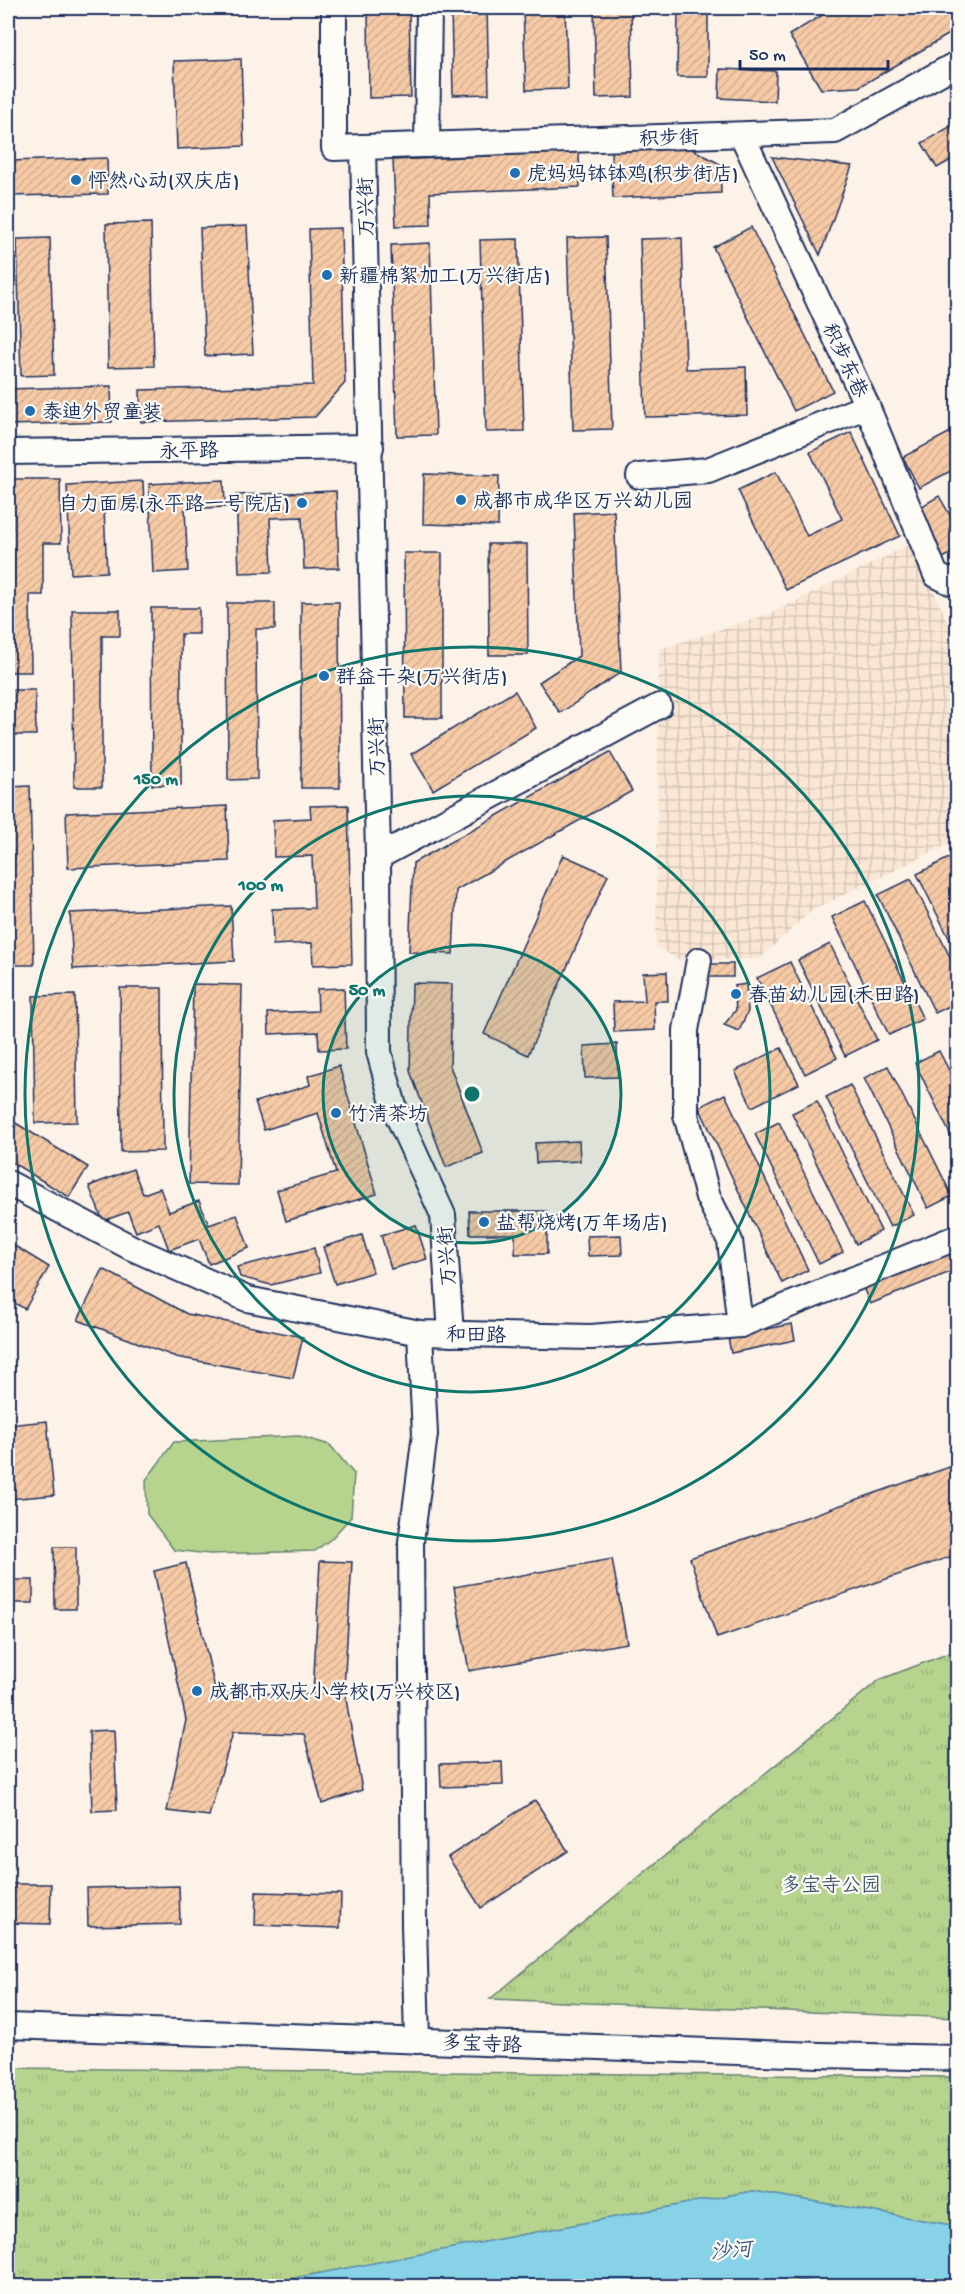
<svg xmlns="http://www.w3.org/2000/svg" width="965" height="2294" viewBox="0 0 965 2294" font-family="'Gochi Hand','LXGW WenKai TC',sans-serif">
	<defs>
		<pattern id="industrial-grid" width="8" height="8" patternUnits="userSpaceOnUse" patternTransform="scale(1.5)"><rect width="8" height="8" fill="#fae6d4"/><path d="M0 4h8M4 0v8" fill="none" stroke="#d6c6b8"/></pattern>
		<pattern id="park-tufts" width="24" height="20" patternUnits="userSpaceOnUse" patternTransform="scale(1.5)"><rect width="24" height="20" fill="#b6d48d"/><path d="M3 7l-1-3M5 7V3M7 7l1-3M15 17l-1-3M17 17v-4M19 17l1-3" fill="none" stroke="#9cb67c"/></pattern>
		<pattern id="building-hatch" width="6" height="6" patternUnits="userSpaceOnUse" patternTransform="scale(1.5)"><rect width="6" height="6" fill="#f7caa6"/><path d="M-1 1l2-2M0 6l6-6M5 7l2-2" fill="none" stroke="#d3ae91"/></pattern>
	</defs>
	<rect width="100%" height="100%" fill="#fcf2e7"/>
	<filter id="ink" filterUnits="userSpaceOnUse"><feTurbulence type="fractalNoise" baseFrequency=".0167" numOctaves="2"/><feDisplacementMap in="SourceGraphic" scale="12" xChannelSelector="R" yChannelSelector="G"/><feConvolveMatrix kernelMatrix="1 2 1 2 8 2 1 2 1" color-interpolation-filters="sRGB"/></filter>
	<g filter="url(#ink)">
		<path fill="url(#industrial-grid)" d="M913,543L957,644V840L811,911L759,959L680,960L656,947L659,649L770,614Z"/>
		<path fill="#b6d48d" stroke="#688276" stroke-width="1.5" d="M299,1436L330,1445L354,1474L351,1517L331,1539L315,1551L210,1554L174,1550L147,1514L146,1480L174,1442Z"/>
		<g fill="url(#park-tufts)" stroke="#688276" stroke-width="1.5">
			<path d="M957,1650V2018L490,1999L879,1680Z"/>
			<path d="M8,2068L957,2077V2226L752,2191L253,2286H8Z"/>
			<path d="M793,2279L833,2286H748Z"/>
		</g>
		<path fill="#87d2e7" stroke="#5c91b0" stroke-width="1.5" d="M752,2191L957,2226V2286H833L793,2279L748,2286H253Z"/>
		<g fill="url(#building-hatch)" stroke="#1b2f5e" stroke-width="1.5">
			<path d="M368,8H409L411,97L369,98Z"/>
			<path d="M451,8H487L489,94L453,95Z"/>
			<path d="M523,8H565L568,89L526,90Z"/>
			<path d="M594,8H631L633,97L596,98Z"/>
			<path d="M678,8H708V77H677Z"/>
			<path d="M834,8H958V29L859,87L821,89L789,35Z"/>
			<path d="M241,59L244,146L177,149L174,61Z"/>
			<path d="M720,69L776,71L775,101L719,98Z"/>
			<path d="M958,122V156L937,168L922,143Z"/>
			<path d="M690,148L720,164L721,193L613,198L611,151Z"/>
			<path d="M579,152L580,187L430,193L431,225L396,226L393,160Z"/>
			<path d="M772,157L852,166L820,255Z"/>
			<path d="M107,158L108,194L8,196V161Z"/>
			<path d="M151,223L154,366L108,367L106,224Z"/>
			<path d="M247,226L253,354L205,356L200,228Z"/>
			<path d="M751,227L833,391L794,411L713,247Z"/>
			<path d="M341,228L345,383L315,417L141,422L140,390L313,385L309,229Z"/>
			<path d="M606,237L612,429L573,430L567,238Z"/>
			<path d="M50,238L54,375L21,376L17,239Z"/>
			<path d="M682,238L686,369L746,367L747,415L645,417L640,239Z"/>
			<path d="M518,239L524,431L486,432L480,240Z"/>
			<path d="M430,243L436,435L397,436L391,245Z"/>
			<path d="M111,386L112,422L8,425V389Z"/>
			<path d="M958,428V467L919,488L903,457Z"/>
			<path d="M851,432L900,536L786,590L738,490L776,472L807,536L842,519L810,452Z"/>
			<path d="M424,474L499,476L498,526L423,524Z"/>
			<path d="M8,479H60L61,543H43V595H30L31,672H8V530L12,529V518H8Z"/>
			<path d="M224,480L225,507L185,509L188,571L153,573L149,484Z"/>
			<path d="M143,481L144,508L104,510L107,572L71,574L67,485Z"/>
			<path d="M336,491L339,568L304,569L302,517L270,518L272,572L239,573L236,495Z"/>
			<path d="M939,496L954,522L958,520V550L941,559L914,511Z"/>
			<path d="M614,511L621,672L560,713L539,682L579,656L574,513Z"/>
			<path d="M488,544H527L528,655H489Z"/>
			<path d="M404,553H442V718H405Z"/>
			<path d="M301,602H339L340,788H301Z"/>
			<path d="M227,603H275V629H256L257,779L228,780Z"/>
			<path d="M151,608H199V634H181V785H152Z"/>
			<path d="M72,610H120V636H102V787H74Z"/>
			<path d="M8,690H35L36,735H8Z"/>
			<path d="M515,691L536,728L433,790L411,754Z"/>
			<path d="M610,752L632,791L456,890L453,954L409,952L413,863Z"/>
			<path d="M30,786L34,965H8V787Z"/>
			<path d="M348,805L352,964L313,965L312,943L273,945L272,909L314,908L312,856L274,857L273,820L311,818L310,806Z"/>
			<path d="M227,806L229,861L68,868L66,813Z"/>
			<path d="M563,855L608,875L528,1055L484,1034Z"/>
			<path d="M951,857L958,871V956L917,874Z"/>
			<path d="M911,879L958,973V1002L935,1013L878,895Z"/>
			<path d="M865,901L923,1019L889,1035L832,917Z"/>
			<path d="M231,906L234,961L73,969L70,913Z"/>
			<path d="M830,944L877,1040L845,1056L798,960Z"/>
			<path d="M790,962L837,1058L805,1074L757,978Z"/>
			<rect x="706" y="964" width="27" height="13"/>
			<path d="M667,972L668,1001H654L655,1030L614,1032L613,1002L645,1001L643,973Z"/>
			<path d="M412,983L452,984L450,1066L483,1153L446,1167L410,1071Z"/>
			<path d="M193,984L242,985L238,1185L189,1184Z"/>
			<path d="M746,984L748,1011L739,1031L724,1025L736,1010L734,986Z"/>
			<path d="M120,988H162L163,1151L121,1152Z"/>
			<path d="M344,988L346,1049L319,1050L318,1032L269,1034L268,1013L318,1011L317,989Z"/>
			<path d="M75,995L77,1122L35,1123L33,996Z"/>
			<path d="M617,1044L618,1077L585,1078L584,1046Z"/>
			<path d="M781,1048L799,1084L752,1107L735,1071Z"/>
			<path d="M939,1051L958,1088V1150L915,1063Z"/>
			<path d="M339,1066L377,1194L286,1221L277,1190L336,1173L318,1113L264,1130L255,1102L310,1085L308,1076Z"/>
			<path d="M888,1066L952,1196L928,1208L864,1078Z"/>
			<path d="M850,1085L914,1215L890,1227L826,1097Z"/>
			<path d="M725,1094L808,1270L782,1283L699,1107Z"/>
			<path d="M817,1101L881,1231L856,1244L792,1113Z"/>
			<path d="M9,1119L88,1167L69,1197L8,1160Z"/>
			<path d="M779,1122L843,1252L819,1264L755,1134Z"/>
			<path d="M579,1141L580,1161L536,1163L535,1143Z"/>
			<path d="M133,1169L143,1194L160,1188L169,1212L199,1201L209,1225L237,1215L249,1248L209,1264L199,1239L169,1250L159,1223L136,1232L128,1212L103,1221L89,1186Z"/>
			<path d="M469,1211H547V1254H515V1234H470Z"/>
			<path d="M416,1225L427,1259L391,1269L381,1235Z"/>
			<path d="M362,1235L373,1272L335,1284L323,1247Z"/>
			<path d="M621,1235L622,1255L588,1256L587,1236Z"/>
			<path d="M13,1245L49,1267L25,1309L8,1299V1256Z"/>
			<path d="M958,1247V1269L870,1304L862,1285Z"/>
			<path d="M314,1248L320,1273L271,1285L240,1277L237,1267Z"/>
			<path d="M103,1269L187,1314L303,1337L293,1378L176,1357L78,1320Z"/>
			<path d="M792,1324L795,1340L731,1353L728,1337Z"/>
			<path d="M47,1421L54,1495L8,1499V1425Z"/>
			<path d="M958,1464V1554L717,1638L690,1558Z"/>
			<path d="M54,1547H76V1609H55Z"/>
			<path d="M612,1559L627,1643L469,1671L454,1587Z"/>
			<path d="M320,1561L352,1562L344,1688L362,1790L322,1804L304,1734L233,1732L209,1816L167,1811L186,1720L154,1571L186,1563L216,1693L313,1694Z"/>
			<rect x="8" y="1580" width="25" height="23"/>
			<path d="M114,1730L117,1810L92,1811L89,1731Z"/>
			<path d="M502,1762L503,1785L441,1787L440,1764Z"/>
			<path d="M535,1800L568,1851L481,1908L448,1857Z"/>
			<path d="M8,1884H51L50,1924L8,1923Z"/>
			<path d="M179,1886L180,1924L88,1926L87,1888Z"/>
			<path d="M256,1892L341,1894L340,1928L255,1925Z"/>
		</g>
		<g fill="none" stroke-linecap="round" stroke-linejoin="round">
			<g stroke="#1b2f5e" stroke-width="28">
				<g id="minor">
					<path d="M334,8V148L835,131L958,63"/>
					<path d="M742,135L867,406L936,575L950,582L958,578"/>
					<path d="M427,145L429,8"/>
					<path d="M363,147L378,857L379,1052L395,1110L443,1215L451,1334"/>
					<path d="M8,452L371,447"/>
					<path d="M639,476L708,470L867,406"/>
					<path d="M378,857L659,706"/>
					<path d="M699,960L686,1030V1115L708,1197L730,1241L740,1325"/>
					<path d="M8,1183L132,1248L247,1299L420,1333L591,1337L740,1325L958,1237"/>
					<path d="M8,2026L820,2055L958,2058"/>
					<path d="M417,2041L414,1924L411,1542L425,1434L420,1333"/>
				</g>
			</g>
			<use href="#minor" stroke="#fdfcf7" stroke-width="24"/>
		</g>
	</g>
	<circle cx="472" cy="1094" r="149" fill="#0f766e" fill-opacity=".12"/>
	<g fill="none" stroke="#0f766e" stroke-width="3">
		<circle cx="472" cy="1094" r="149"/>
		<circle cx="472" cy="1094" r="298"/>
		<circle cx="472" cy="1094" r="447"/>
	</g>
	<g fill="#1f6fb2" stroke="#fdfcf7" stroke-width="2">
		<circle cx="515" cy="173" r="6"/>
		<circle cx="76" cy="180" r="6"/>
		<circle cx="327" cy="275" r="6"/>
		<circle cx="30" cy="411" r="6"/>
		<circle cx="461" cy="500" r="6"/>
		<circle cx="302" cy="503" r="6"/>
		<circle cx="324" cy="676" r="6"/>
		<circle cx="736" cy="994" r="6"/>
		<circle cx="336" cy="1113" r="6"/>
		<circle cx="484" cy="1222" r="6"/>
		<circle cx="197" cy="1691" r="6"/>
	</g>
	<g text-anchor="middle" stroke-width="4.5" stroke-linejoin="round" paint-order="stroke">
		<g font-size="20" fill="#1b2f5e" stroke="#fdfcf7">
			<text transform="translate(669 137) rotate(-2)" y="7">积步街</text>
			<text transform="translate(365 207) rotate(-91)" y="7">万兴街</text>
			<text transform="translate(846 360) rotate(65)" y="7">积步东巷</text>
			<text transform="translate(189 450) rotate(-1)" y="7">永平路</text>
			<text transform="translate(376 747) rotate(-91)" y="7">万兴街</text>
			<text transform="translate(446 1256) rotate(-94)" y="7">万兴街</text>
			<text transform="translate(476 1334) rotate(1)" y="7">和田路</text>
			<text transform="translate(482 2043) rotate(2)" y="7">多宝寺路</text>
		</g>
		<g font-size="20" fill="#1b2f5e" stroke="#fdfcf7" text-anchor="start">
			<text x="527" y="180">虎妈妈钵钵鸡(积步街店)</text>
			<text x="88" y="187">怦然心动(双庆店)</text>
			<text x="339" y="282">新疆棉絮加工(万兴街店)</text>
			<text x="42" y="418">泰迪外贸童装</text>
			<text x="473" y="507">成都市成华区万兴幼儿园</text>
			<text x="290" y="510" text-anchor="end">自力面房(永平路一号院店)</text>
			<text x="336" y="683">群益干杂(万兴街店)</text>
			<text x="748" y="1001">春苗幼儿园(禾田路)</text>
			<text x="348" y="1120">竹清茶坊</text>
			<text x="496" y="1229">盐帮烧烤(万年场店)</text>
			<text x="209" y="1698">成都市双庆小学校(万兴校区)</text>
		</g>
		<g font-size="20" fill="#42586a" stroke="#fdfcf7">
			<text x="831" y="1891">多宝寺公园</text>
		</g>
		<g font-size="21" font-style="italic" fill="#365880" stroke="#fdfcf7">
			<text transform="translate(731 2250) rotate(-5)" y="7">沙河</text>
		</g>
	</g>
	<circle cx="472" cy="1094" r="9" fill="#0f766e" stroke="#fdfcf7" stroke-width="3"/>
	<g font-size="18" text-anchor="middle" font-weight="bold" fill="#0f766e" stroke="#fdfcf7" stroke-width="4.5" stroke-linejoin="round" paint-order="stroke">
		<text x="156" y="784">150 m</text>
		<text x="261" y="890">100 m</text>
		<text x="367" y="995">50 m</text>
	</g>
	<rect width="965" height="2294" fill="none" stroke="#fdfcf7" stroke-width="30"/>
	<rect x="15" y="15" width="935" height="2264" fill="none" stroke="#1b2f5e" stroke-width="2" filter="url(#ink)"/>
	<path d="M740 60v9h148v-9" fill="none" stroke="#1b2f5e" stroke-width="3"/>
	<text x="749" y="60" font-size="18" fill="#1b2f5e" stroke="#fdfcf7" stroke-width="4.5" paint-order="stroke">50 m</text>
</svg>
